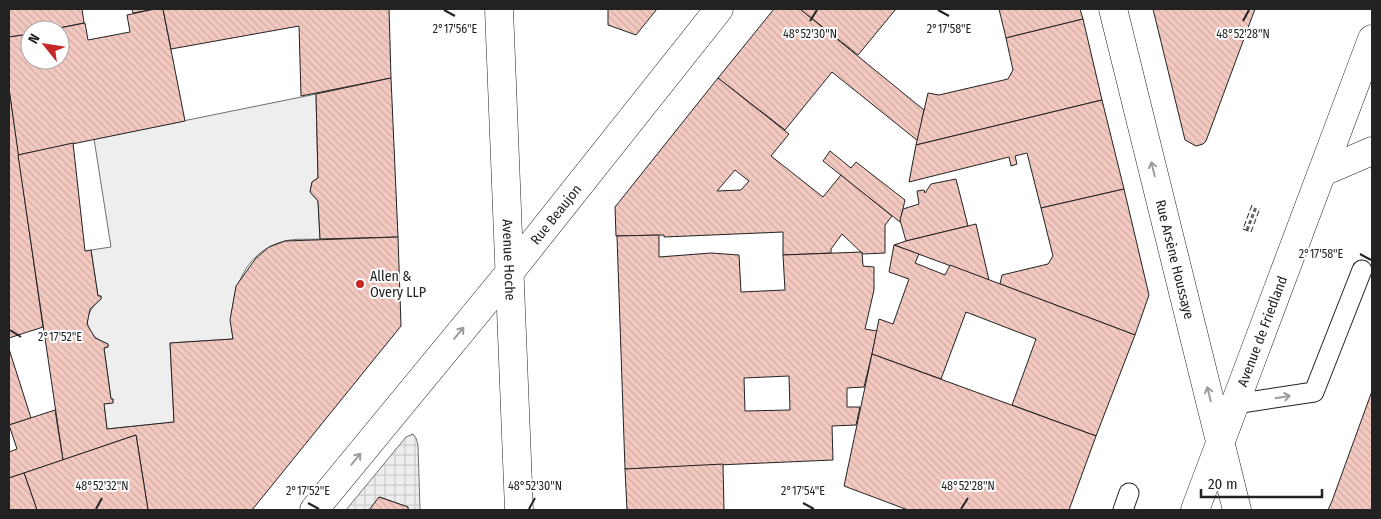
<svg xmlns="http://www.w3.org/2000/svg" width="1381" height="519" viewBox="0 0 1381 519" font-family="'Fira Sans Condensed',sans-serif">
	<defs>
		<pattern id="plaza-grid" width="8" height="8" patternUnits="userSpaceOnUse" patternTransform="scale(1.25)"><rect width="8" height="8" fill="#ededed"/><path d="M0 4h8M4 0v8" fill="none" stroke="#cbcbcb"/></pattern>
		<pattern id="building-back-hatch" width="6" height="6" patternUnits="userSpaceOnUse" patternTransform="scale(1.25)"><rect width="6" height="6" fill="#f3c9c0"/><path d="M-1 5l2 2M0 0l6 6M5-1l2 2" fill="none" stroke="#d0aca5"/></pattern>
	</defs>
	<rect width="100%" height="100%" fill="#fff"/>
	<path fill="#eee" stroke="#6f6f6f" d="M316,94L318,178L312,182L310,192L318,201L320,239C309,240 296,238 285,241C241,251 227,301 233,339L170,343L174,422L107,429L104,404L113,402V399H111L104,348L108,347V344C83,335 81,315 101,299V296H98L91,250L111,247L94,139Z"/>
	<path fill="url(#plaza-grid)" stroke="#6f6f6f" d="M413,434L416,438L418,445L420,510H408V507L380,497L369,510H346L406,437Z"/>
	<g fill="url(#building-back-hatch)" stroke="#222" fill-rule="evenodd">
		<path d="M9,9H82L84,23L49,30H30V34L9,37Z"/>
		<path d="M132,9H155L133,13Z"/>
		<path d="M155,9H163L185,121L18,155L9,89V37L30,34V60H60V30H49L85,23L88,40L130,32L127,15Z"/>
		<path d="M163,9H389L391,78L301,96L299,26L171,49Z"/>
		<path d="M608,9H657L636,35L608,25Z"/>
		<path d="M774,9H800L924,110L918,141L832,72L785,130L718,78Z"/>
		<path d="M800,9H896L858,55Z"/>
		<path d="M999,9H1080L1083,19L1006,38Z"/>
		<path d="M1153,9H1255L1206,141L1203,144L1196,146L1185,140Z"/>
		<path d="M1083,19L1102,100L916,145L928,93L939,95L1008,79L1013,70L1006,38Z"/>
		<path d="M391,78L398,237L320,239L318,201L310,192L312,182L318,178L316,94Z"/>
		<path d="M718,78L789,134L771,156L823,197L841,175L892,216L885,225V253L863,254L842,234L831,249V253L783,255V232L664,237V235L616,236L615,207ZM735,170L749,181L741,190L717,191Z"/>
		<path d="M9,89L43,327L9,338Z"/>
		<path d="M1102,100L1124,189L1041,208L1027,153L1015,156L1017,164L1011,166L1009,157L909,182L916,145Z"/>
		<path d="M73,143L85,251L91,250L98,296H101V299L90,309L87,324L95,338L108,344V347L104,348L111,399H113V403L104,404L107,429L174,422L170,343L233,339L230,320L236,286L256,258L269,247L285,241L398,237L401,326L252,510H148L136,435L63,460L18,155Z"/>
		<path d="M830,151L851,168L856,162L905,200L900,222L823,161Z"/>
		<path d="M956,179L968,226L906,241L900,220L903,209L919,204L917,191L924,190L925,193L931,184Z"/>
		<path d="M1124,189L1149,295L1135,335L1000,284L1002,275L1048,264L1053,256L1041,208Z"/>
		<path d="M976,224L989,280L894,245L906,241Z"/>
		<path d="M659,235V257L711,253L739,255L741,292L785,290L783,255L862,252L863,266L874,267V290L865,329L877,331L872,354L864,387L847,388V407H860L856,425L832,426L833,460L625,469L617,236ZM789,376L790,410L745,411L744,378Z"/>
		<path d="M894,245L919,254L915,263L945,275L950,265L1135,335L1096,436L1012,405L1036,339L966,312L941,379L872,354L879,319L893,324L909,279L889,272Z"/>
		<path d="M9,349L31,418L9,425Z"/>
		<path d="M872,354L1096,436L1069,510H908L844,486Z"/>
		<path d="M1372,391V510H1328L1332,501Z"/>
		<path d="M55,410L63,460L9,478V452L17,449L9,425Z"/>
		<path d="M136,435L148,510H37L24,473Z"/>
		<path d="M723,464L724,510H627L625,469Z"/>
		<path d="M24,473L37,510H9V478Z"/>
		<path d="M379,497L408,507V510H369Z"/>
	</g>
	<g fill="none" stroke-linecap="round" stroke-linejoin="round">
		<g stroke="#222" stroke-width="21">
			<g id="lane">
				<path d="M1235,404L1314,392L1362,270"/>
				<path d="M1123,510L1129,493"/>
			</g>
		</g>
		<g stroke="#222" stroke-width="29">
			<g id="street">
				<path id="s1" d="M1113,9L1237,510"/>
				<path d="M1323,172L1372,151"/>
				<path id="s2" d="M314,510L510,272L719,9"/>
			</g>
		</g>
		<g stroke="#222" stroke-width="29">
			<g id="secondary">
				<path id="s3" d="M499,9L519,510"/>
			</g>
		</g>
		<g stroke="#222" stroke-width="29">
			<g id="primary">
				<path id="s4" d="M1195,510L1372,39"/>
			</g>
		</g>
		<path stroke="#646464" stroke-width="3" stroke-dasharray="4 2.5" stroke-linecap="butt" d="M1247,230L1256,207"/>
		<use href="#lane" stroke="#fff" stroke-width="19"/>
		<use href="#street" stroke="#fff" stroke-width="28"/>
		<use href="#secondary" stroke="#fff" stroke-width="28"/>
		<use href="#primary" stroke="#fff" stroke-width="28"/>
		<path stroke="#222" stroke-width="1" stroke-dasharray="6 2.5" stroke-linecap="butt" d="M1252,205L1243,229L1251,232L1260,208"/>
	</g>
	<defs><path id="oneway-shaft" d="M-6 0H5M1.5-3L5.5 0L1.5 3" fill="none" stroke-width="1.6" stroke-linecap="round" stroke-linejoin="round" transform="scale(1.25)"/></defs>
	<g stroke="#9c9c9c">
		<use href="#oneway-shaft" transform="translate(1153 169) rotate(-104)"/>
		<use href="#oneway-shaft" transform="translate(459 333) rotate(-50)"/>
		<use href="#oneway-shaft" transform="translate(1209 394) rotate(-104)"/>
		<use href="#oneway-shaft" transform="translate(1283 397) rotate(-9)"/>
		<use href="#oneway-shaft" transform="translate(356 459) rotate(-51)"/>
	</g>
	<path fill="none" stroke="#222" stroke-width="2" d="M444,10L455,16M938,10L949,16M810,21L817,10M1243,21L1249,10M1360,254L1371,260M10,330L21,337M308,503L319,509M803,503L814,509M96,509L102,498M529,509L535,498M961,509L968,498"/>
	<circle fill="#c62828" stroke="#fff" stroke-width="2" cx="360" cy="284" r="5"/>
	<g text-anchor="middle" stroke-width="4" stroke-linejoin="round" paint-order="stroke">
		<g font-size="14" fill="#222" stroke="#fff">
			<text dy="5" stroke="none"><textPath href="#s2" startOffset="382">Rue Beaujon</textPath></text>
			<text dy="5" stroke="none"><textPath href="#s3" startOffset="251">Avenue Hoche</textPath></text>
			<text dy="5" stroke="none"><textPath href="#s1" startOffset="258">Rue Arsène Houssaye</textPath></text>
			<text dy="5" stroke="none"><textPath href="#s4" startOffset="191">Avenue de Friedland</textPath></text>
		</g>
		<g font-size="14" fill="#222" stroke="#fff" text-anchor="start">
			<text x="370" y="281">Allen &amp;<tspan x="370" dy="16">Overy LLP</tspan></text>
		</g>
	</g>
	<g font-size="12" text-anchor="middle" fill="#222" stroke="#fff" stroke-width="4" stroke-linejoin="round" paint-order="stroke">
		<text x="455" y="33">2°17'56"E</text>
		<text x="949" y="33">2°17'58"E</text>
		<text x="810" y="38">48°52'30"N</text>
		<text x="1243" y="38">48°52'28"N</text>
		<text x="1321" y="258">2°17'58"E</text>
		<text x="60" y="341">2°17'52"E</text>
		<text x="102" y="490">48°52'32"N</text>
		<text x="535" y="490">48°52'30"N</text>
		<text x="968" y="490">48°52'28"N</text>
		<text x="308" y="495">2°17'52"E</text>
		<text x="803" y="495">2°17'54"E</text>
	</g>
	<rect width="1381" height="519" fill="none" stroke="#222222" stroke-width="20"/>
	<g transform="translate(45 45) rotate(300)"><circle r="24" fill="#ffffff" stroke="#a7a7a7"/>
	<path d="M0-4L9 19L0 12L-9 19Z" fill="#c62828"/>
	<text y="-8" font-size="14" font-weight="bold" text-anchor="middle" fill="#222222">N</text>
	</g>
	<path d="M1201 489v8h121v-8" fill="none" stroke="#222222" stroke-width="2.5"/>
	<text x="1208" y="489" font-size="15" fill="#222222" stroke="#ffffff" stroke-width="4" paint-order="stroke">20 m</text>
</svg>
